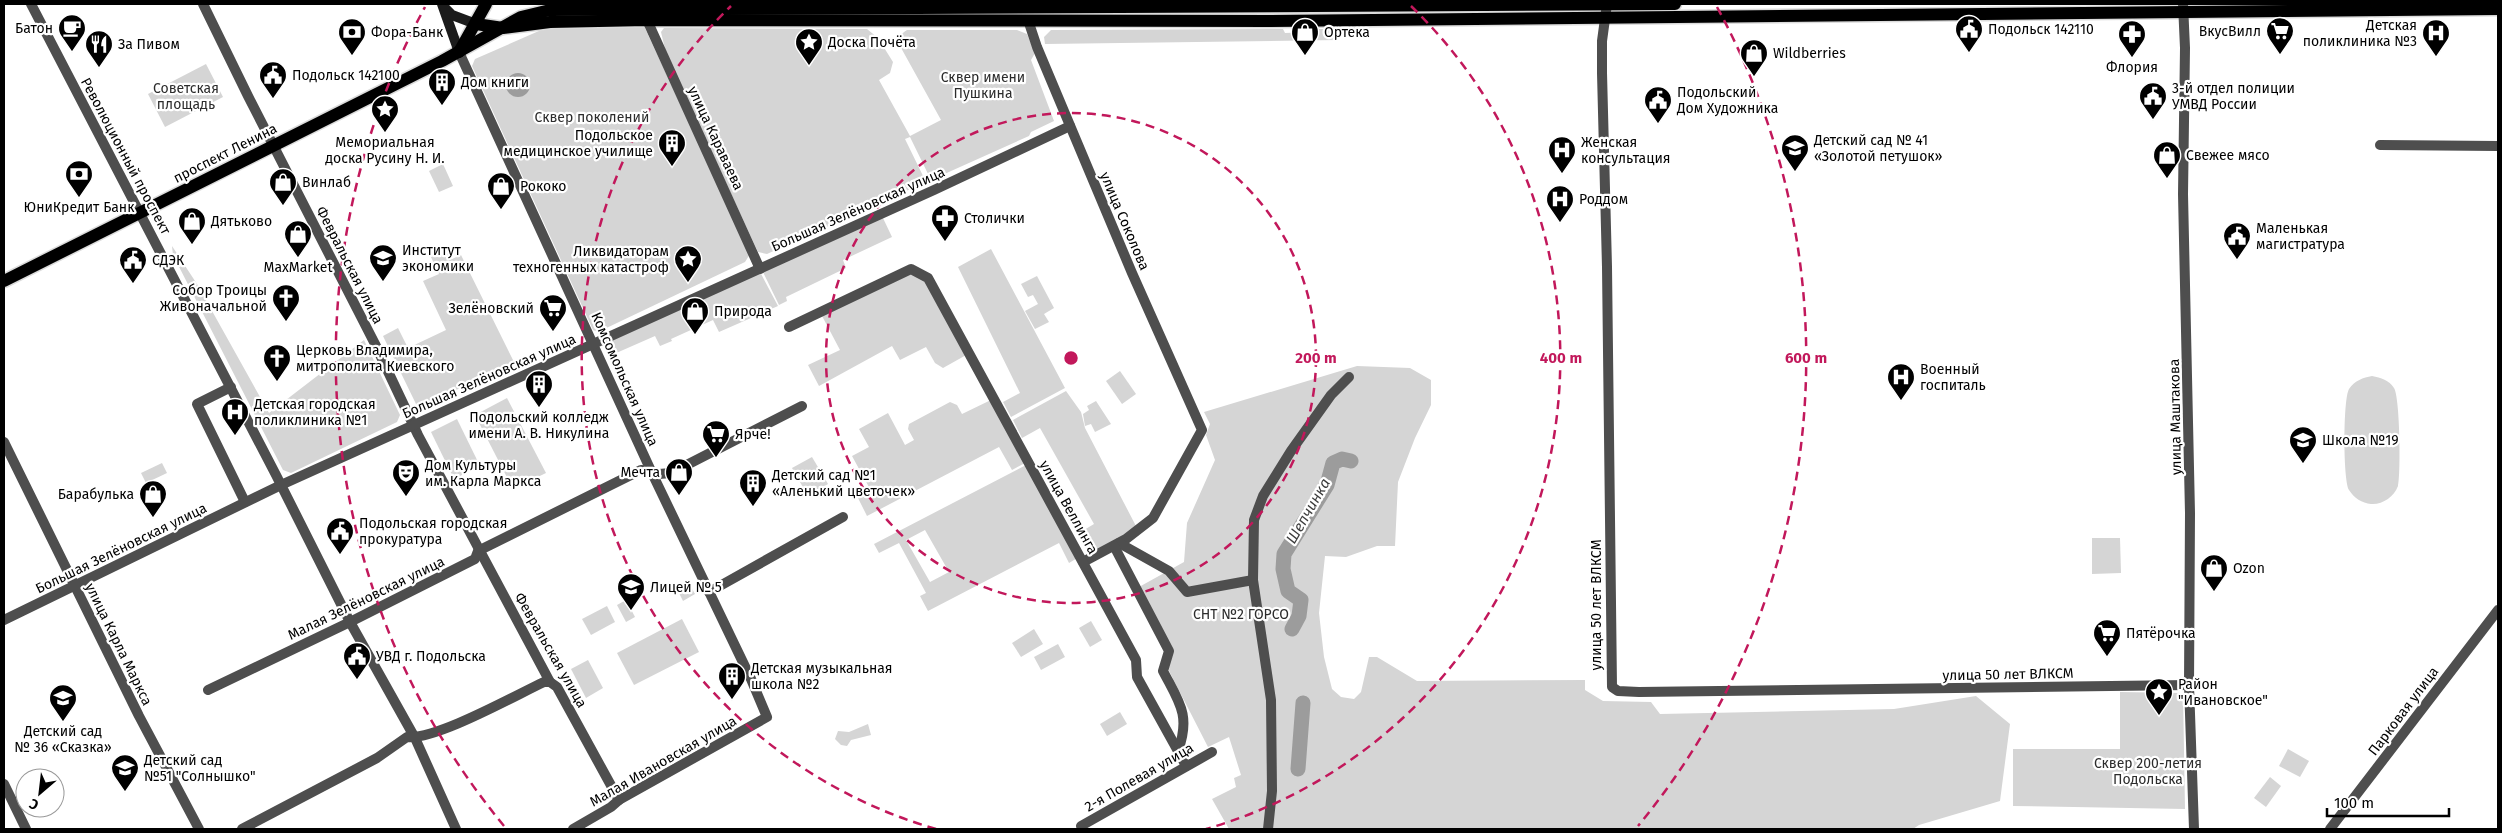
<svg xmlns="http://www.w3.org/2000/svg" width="2502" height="833" viewBox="0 0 2502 833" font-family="'Fira Sans',sans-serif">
	<rect width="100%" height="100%" fill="#fff"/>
	<g fill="#d5d5d5" fill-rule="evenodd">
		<path d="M644,26L750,254L745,262L598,332L593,330L472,66L475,59L548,27Z"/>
		<path d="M664,28L867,29L878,38L893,62L890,73L879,80L910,136L941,120L900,46C899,38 900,34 907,30H1017L1027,34L1035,53L1031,60L1054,121L1031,132L1029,136L931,180L910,137L905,139L926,182L767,254L758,252L666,53L661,32Z"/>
		<path d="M1283,29L1285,33L1311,32L1312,29H1334L1338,40L1045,44L1044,37L1051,30Z"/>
		<path d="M206,64L223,97L165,127L148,94Z"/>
		<path d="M443,164L453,186L439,192L429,171Z"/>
		<path d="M882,216L892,237L843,260L846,268L786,297L787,301L779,305L762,270Z"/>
		<path d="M172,246L197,284L269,413L364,340L400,415L397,422L291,473L283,470L173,255Z"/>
		<path d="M446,248L452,259L461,255L514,362L423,406L416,404L383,336L398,328L408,348L446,330L423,281L439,274L430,255Z"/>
		<path d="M991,249L1065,388L1011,417L1003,402L1020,393L958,267Z"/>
		<path d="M911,271L927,279L968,354L943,368L935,363L926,347L900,360L892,346L819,386L808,365L840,350L821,314Z"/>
		<path d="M760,272L778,306L719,332L713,320L671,339L672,341L660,346L655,336L614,354L607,341Z"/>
		<path d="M1037,276L1054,308L1044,314L1049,322L1035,329L1025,311L1038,304L1033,295L1028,297L1021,284Z"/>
		<path d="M1357,366L1410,368L1431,380V405L1415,438L1398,482L1395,546H1377L1346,557L1325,556L1319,613L1324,657L1332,689L1341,697L1354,699L1361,692L1369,657H1377L1417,681L1585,680V690L1603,701L1651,702L1660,714L1894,709L1976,696L2010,724L2000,801L1919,825L1913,829H1229L1212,799L1236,787L1234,778L1241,775L1229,737L1208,747L1167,667L1172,650L1139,587L1184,562L1187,523L1215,460L1206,435L1210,424L1204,412Z"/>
		<path d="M1120,371L1136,394L1122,404L1106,381Z"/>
		<path d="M2372,376C2381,378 2389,380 2394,388C2400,397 2401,475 2398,486C2394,497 2382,505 2371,504C2362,503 2354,498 2349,490C2343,479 2343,399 2349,389C2355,380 2363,378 2372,376Z"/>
		<path d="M1066,391L1081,412L1085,428L1137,528L1092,556L1079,533L1094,524L1040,428L1022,438L1013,420Z"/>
		<path d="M507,398L546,473L513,489L475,415Z"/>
		<path d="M993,399L1027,462L1012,470L999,447L867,516L857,496L870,489L852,456L869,447L859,429L888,413L905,445L914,440L908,429L909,424L950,402L957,405L962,414Z"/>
		<path d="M1096,401L1111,424L1095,432L1091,424L1085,426L1083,414L1089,410L1087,406Z"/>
		<path d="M457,419L480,466L454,479L431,432Z"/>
		<path d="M812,457L828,484L808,496L792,468Z"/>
		<path d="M162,463L167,473L146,483L141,473Z"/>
		<path d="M1028,464L1079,557L1069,563L1059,543L928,611L920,596L926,593L899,543L879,553L874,544ZM925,530L949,572L930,582L906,540Z"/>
		<path d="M2092,538H2120L2121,573L2092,574Z"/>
		<path d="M690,585L695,594L683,601L678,591Z"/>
		<path d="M626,600L635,617L626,622L617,605Z"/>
		<path d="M607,606L615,622L591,635L582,619Z"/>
		<path d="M682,619L699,652L634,685L617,653Z"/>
		<path d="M1091,621L1102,640L1090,647L1079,628Z"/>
		<path d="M1034,629L1043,644L1021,657L1012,643Z"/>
		<path d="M1058,644L1065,657L1041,670L1034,657Z"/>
		<path d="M588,660L603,688L586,698L571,669Z"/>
		<path d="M2120,692L2183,693L2185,809L2013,806V749H2120Z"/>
		<path d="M1120,712L1127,724L1107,736L1100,724Z"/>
		<path d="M868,724L871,735L851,740L847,746L841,745L835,739L838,731L849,732Z"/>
		<path d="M2288,749L2309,761L2300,777L2279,766Z"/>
		<path d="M2270,777L2281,786L2266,807L2254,798Z"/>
	</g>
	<circle fill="#9c9c9c" cx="518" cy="85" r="12"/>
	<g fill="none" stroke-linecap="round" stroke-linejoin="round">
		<g stroke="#9c9c9c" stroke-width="15">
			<path d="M1292,629L1299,616L1301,600L1288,591L1283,569L1284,554L1327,485L1333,463L1342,459L1351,461"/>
			<path d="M1298,769L1303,703"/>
		</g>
		<g stroke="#dbdbdb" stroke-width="15">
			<g id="primary">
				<path d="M476,24L503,28L550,22L647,20L1271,21L2498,9"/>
				<path d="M459,52L486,4"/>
				<path d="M4,281L442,61L521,17L550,10L1675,4"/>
			</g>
		</g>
		<g stroke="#4e4e4e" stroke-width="10">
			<path d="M31,4L276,475L350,622L415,738L456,829"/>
			<path d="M203,4L248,96L375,344L418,435L550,682L557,687L619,800"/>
			<path d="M1607,4L1602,41V73L1607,267L1612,687L1618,691L1639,692L2189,685"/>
			<path d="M2183,4L2185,48L2183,194L2190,513L2189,685L2194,829"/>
			<path d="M647,20L760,269"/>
			<path d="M1028,20L1037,47L1132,273L1202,430L1153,518L1126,539L1083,562"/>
			<path d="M459,52L652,473L751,679L767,717L619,800L611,807L573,829"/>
			<path d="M2380,145L2498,146"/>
			<path d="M789,327L911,269L928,278L1136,660L1137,677L1178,751"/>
			<path d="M231,387L197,404L245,502"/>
			<path d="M4,442L139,716L199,829"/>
			<path d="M1119,543L1169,571L1187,592L1253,580"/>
			<path d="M1114,546L1169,651L1163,671C1179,702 1191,715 1178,751L1186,766"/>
			<path d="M709,592L843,517"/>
			<path d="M4,620L281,485L934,190L1070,126"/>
			<path d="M208,690L350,622L475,559L478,551L641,470L659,474L671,473L802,406"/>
			<path d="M4,784L26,829"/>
			<path d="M1081,826L1212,752"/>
			<path d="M242,829L377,758L407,737C436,740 514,696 544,682H550"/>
			<path d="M1268,829L1272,791L1271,700L1253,580L1254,520L1263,496L1291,451L1331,395L1349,377"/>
			<path d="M2330,829L2498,610"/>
		</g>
		<g stroke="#1b1b1b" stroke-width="10">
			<path d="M442,4L459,52"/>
			<path d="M445,8L452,15L476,24"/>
		</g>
		<use href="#primary" stroke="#000" stroke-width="12"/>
	</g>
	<g fill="none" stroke="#c2185b" stroke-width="2.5" stroke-dasharray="9 6">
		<circle cx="1071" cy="358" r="245"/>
		<path d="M936 829A490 490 0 0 1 731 6M1411 6A490 490 0 0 1 1206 829"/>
		<path d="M504 826A735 735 0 0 1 425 7M1717 7A735 735 0 0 1 1638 826"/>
	</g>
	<defs>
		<g id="cafe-pin" transform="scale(1.4375)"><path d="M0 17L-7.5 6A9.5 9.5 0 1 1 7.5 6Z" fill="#000" stroke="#fff"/><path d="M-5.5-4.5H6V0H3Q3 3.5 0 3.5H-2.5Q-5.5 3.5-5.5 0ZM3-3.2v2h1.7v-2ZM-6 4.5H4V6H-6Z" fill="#fff"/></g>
		<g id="civic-pin" transform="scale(1.4375)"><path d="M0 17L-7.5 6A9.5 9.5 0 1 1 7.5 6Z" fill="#000" stroke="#fff"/><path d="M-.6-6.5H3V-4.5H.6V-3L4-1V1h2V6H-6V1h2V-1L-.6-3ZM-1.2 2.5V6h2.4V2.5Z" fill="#fff"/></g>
		<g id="supermarket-pin" transform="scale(1.4375)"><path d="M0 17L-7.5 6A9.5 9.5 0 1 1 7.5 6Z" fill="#000" stroke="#fff"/><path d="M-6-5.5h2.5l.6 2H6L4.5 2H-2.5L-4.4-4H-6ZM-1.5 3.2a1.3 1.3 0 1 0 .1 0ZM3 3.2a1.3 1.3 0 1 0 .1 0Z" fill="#fff"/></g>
		<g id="bank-pin" transform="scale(1.4375)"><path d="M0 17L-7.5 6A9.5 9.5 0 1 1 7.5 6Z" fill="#000" stroke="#fff"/><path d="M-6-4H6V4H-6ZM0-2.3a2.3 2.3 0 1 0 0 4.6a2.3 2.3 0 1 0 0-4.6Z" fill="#fff"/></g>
		<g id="shop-pin" transform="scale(1.4375)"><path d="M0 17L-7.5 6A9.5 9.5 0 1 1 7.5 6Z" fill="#000" stroke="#fff"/><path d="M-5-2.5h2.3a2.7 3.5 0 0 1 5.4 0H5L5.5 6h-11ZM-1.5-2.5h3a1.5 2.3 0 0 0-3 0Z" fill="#fff"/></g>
		<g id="hospital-pin" transform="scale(1.4375)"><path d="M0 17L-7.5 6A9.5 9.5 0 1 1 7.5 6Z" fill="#000" stroke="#fff"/><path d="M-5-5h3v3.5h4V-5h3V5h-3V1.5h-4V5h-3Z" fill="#fff"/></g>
		<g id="pharmacy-pin" transform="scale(1.4375)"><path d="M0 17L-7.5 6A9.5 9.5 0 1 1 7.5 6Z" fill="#000" stroke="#fff"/><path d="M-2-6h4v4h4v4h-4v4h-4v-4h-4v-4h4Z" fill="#fff"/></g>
		<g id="sight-pin" transform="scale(1.4375)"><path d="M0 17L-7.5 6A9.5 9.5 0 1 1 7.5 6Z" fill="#000" stroke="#fff"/><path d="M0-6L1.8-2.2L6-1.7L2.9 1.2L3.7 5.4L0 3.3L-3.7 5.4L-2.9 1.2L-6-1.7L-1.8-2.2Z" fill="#fff"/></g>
		<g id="restaurant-pin" transform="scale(1.4375)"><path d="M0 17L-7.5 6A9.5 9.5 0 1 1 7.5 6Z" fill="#000" stroke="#fff"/><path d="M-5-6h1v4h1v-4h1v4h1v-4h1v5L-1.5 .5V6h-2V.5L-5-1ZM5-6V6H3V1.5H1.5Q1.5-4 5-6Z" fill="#fff"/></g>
		<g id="building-pin" transform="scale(1.4375)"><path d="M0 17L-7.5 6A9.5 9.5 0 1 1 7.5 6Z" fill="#000" stroke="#fff"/><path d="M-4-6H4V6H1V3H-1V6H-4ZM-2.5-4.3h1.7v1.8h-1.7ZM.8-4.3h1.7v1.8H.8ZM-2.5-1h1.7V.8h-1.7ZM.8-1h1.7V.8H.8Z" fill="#fff"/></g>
		<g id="school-pin" transform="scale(1.4375)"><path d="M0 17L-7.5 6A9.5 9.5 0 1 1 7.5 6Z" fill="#000" stroke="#fff"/><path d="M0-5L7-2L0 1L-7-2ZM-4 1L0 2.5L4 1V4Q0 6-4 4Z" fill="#fff"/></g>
		<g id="university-pin" transform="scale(1.4375)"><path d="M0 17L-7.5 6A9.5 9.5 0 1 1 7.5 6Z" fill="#000" stroke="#fff"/><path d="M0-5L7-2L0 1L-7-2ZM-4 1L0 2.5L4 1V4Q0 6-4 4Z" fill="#fff"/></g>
		<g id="church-pin" transform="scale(1.4375)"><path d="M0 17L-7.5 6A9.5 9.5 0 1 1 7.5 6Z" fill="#000" stroke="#fff"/><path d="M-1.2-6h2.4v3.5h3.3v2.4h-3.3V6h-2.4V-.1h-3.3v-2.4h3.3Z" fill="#fff"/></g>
		<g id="theatre-pin" transform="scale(1.4375)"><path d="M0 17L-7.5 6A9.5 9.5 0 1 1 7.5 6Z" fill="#000" stroke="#fff"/><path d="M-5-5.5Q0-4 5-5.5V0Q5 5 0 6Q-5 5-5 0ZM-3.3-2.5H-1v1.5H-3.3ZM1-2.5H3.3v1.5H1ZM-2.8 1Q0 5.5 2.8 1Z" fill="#fff"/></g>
	</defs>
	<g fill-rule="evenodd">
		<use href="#cafe-pin" x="72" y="28"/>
		<use href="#civic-pin" x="1969" y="29"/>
		<use href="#supermarket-pin" x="2280" y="31"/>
		<use href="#bank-pin" x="352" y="32"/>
		<use href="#shop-pin" x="1305" y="32"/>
		<use href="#hospital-pin" x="2436" y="33"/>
		<use href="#pharmacy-pin" x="2132" y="34"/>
		<use href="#sight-pin" x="809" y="42"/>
		<use href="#restaurant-pin" x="99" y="44"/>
		<use href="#shop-pin" x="1754" y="53"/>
		<use href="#civic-pin" x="273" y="75"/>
		<use href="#building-pin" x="442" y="82"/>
		<use href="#civic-pin" x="2153" y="96"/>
		<use href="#civic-pin" x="1658" y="100"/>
		<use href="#sight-pin" x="385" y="109"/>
		<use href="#building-pin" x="672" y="143"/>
		<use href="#school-pin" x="1795" y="148"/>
		<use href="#hospital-pin" x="1562" y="150"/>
		<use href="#shop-pin" x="2167" y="155"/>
		<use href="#bank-pin" x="79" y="174"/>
		<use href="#shop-pin" x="283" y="182"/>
		<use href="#shop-pin" x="501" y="186"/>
		<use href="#hospital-pin" x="1560" y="199"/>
		<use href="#pharmacy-pin" x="945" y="218"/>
		<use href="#shop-pin" x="192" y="221"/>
		<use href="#shop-pin" x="298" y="234"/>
		<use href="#civic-pin" x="2237" y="236"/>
		<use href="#university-pin" x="383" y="258"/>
		<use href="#sight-pin" x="688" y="259"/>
		<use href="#civic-pin" x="133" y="260"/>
		<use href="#church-pin" x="286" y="298"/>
		<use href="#supermarket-pin" x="553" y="308"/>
		<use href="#shop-pin" x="695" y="311"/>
		<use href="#church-pin" x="277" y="358"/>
		<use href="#hospital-pin" x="1901" y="377"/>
		<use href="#building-pin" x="539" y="384"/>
		<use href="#hospital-pin" x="235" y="412"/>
		<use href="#supermarket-pin" x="716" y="434"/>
		<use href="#school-pin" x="2303" y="440"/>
		<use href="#shop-pin" x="679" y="472"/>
		<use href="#theatre-pin" x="406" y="473"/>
		<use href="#building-pin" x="753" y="483"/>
		<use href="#shop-pin" x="153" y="494"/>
		<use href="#civic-pin" x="340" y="531"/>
		<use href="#shop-pin" x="2214" y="568"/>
		<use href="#school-pin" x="631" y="587"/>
		<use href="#supermarket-pin" x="2107" y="633"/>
		<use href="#civic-pin" x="357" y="656"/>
		<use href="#building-pin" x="732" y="676"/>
		<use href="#sight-pin" x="2159" y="692"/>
		<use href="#school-pin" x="63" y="698"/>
		<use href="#school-pin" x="125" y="768"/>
	</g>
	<g text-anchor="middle" stroke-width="4.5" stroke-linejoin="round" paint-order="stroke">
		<g font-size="14" fill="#000" stroke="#fff" text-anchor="start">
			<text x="2417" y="30" text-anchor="end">Детская<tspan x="2417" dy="16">поликлиника №3</tspan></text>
			<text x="53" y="33" text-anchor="end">Батон</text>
			<text x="1988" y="34">Подольск 142110</text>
			<text x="2261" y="36" text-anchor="end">ВкусВилл</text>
			<text x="371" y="37">Фора-Банк</text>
			<text x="1324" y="37">Ортека</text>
			<text x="828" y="47">Доска Почёта</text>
			<text x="118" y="49">За Пивом</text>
			<text x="1773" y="58">Wildberries</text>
			<text x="2132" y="72" text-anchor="middle">Флория</text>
			<text x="292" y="80">Подольск 142100</text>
			<text x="461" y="87">Дом книги</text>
			<text x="2172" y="93">3-й отдел полиции<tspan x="2172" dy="16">УМВД России</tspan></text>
			<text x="1677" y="97">Подольский<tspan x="1677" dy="16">Дом Художника</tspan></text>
			<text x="653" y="140" text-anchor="end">Подольское<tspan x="653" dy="16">медицинское училище</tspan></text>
			<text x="1814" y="145">Детский сад № 41<tspan x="1814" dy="16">«Золотой петушок»</tspan></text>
			<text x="385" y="147" text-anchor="middle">Мемориальная<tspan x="385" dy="16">доска Русину Н. И.</tspan></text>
			<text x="1581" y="147">Женская<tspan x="1581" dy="16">консультация</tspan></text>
			<text x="2186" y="160">Свежее мясо</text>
			<text x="302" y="187">Винлаб</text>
			<text x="520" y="191">Рококо</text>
			<text x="1579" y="204">Роддом</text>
			<text x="79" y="212" text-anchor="middle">ЮниКредит Банк</text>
			<text x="964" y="223">Столички</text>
			<text x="211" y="226">Дятьково</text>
			<text x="2256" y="233">Маленькая<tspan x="2256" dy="16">магистратура</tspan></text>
			<text x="402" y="255">Институт<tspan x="402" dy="16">экономики</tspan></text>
			<text x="669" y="256" text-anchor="end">Ликвидаторам<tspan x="669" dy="16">техногенных катастроф</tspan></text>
			<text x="152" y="265">СДЭК</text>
			<text x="298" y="272" text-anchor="middle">MaxMarket</text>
			<text x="267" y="295" text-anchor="end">Собор Троицы<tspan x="267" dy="16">Живоначальной</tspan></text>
			<text x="534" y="313" text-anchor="end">Зелёновский</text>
			<text x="714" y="316">Природа</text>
			<text x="296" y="355">Церковь Владимира,<tspan x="296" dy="16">митрополита Киевского</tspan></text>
			<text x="1920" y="374">Военный<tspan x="1920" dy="16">госпиталь</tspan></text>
			<text x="254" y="409">Детская городская<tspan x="254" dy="16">поликлиника №1</tspan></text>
			<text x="539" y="422" text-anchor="middle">Подольский колледж<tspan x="539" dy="16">имени А. В. Никулина</tspan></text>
			<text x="735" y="439">Ярче!</text>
			<text x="2322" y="445">Школа №19</text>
			<text x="425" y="470">Дом Культуры<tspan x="425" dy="16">им. Карла Маркса</tspan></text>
			<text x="660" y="477" text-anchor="end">Мечта</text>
			<text x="772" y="480">Детский сад №1<tspan x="772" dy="16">«Аленький цветочек»</tspan></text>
			<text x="134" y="499" text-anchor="end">Барабулька</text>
			<text x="359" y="528">Подольская городская<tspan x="359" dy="16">прокуратура</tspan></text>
			<text x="2233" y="573">Ozon</text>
			<text x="650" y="592">Лицей № 5</text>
			<text x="2126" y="638">Пятёрочка</text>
			<text x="376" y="661">УВД г. Подольска</text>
			<text x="751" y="673">Детская музыкальная<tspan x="751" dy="16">школа №2</tspan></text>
			<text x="2178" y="689">Район<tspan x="2178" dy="16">"Ивановское"</tspan></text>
			<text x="63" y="736" text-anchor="middle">Детский сад<tspan x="63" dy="16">№ 36 «Сказка»</tspan></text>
			<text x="144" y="765">Детский сад<tspan x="144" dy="16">№51 "Солнышко"</tspan></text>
		</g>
		<g font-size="14" fill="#2c2c2c" stroke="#fff">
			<text x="983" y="82">Сквер имени<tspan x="983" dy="16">Пушкина</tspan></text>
			<text x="186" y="93">Советская<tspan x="186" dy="16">площадь</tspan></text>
			<text x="592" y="122">Сквер поколений</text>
			<text x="1241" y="619">СНТ №2 ГОРСО</text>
			<text x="2148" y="768">Сквер 200-летия<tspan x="2148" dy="16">Подольска</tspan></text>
		</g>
		<g font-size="14" fill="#000" stroke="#fff">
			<text transform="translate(716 138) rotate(65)" y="5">улица Караваева</text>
			<text transform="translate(225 153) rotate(-27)" y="5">проспект Ленина</text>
			<text transform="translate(126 156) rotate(62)" y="5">Революционный проспект</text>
			<text transform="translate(858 209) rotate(-24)" y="5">Большая Зелёновская улица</text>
			<text transform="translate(1125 221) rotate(67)" y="5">улица Соколова</text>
			<text transform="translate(350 265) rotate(63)" y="5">Февральская улица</text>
			<text transform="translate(489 376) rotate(-24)" y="5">Большая Зелёновская улица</text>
			<text transform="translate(625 379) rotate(66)" y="5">Комсомольская улица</text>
			<text transform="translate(2175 417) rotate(-91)" y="5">улица Маштакова</text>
			<text transform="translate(1069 507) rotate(61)" y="5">улица Веллинга</text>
			<text transform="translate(121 548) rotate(-26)" y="5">Большая Зелёновская улица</text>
			<text transform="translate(366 598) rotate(-26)" y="5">Малая Зелёновская улица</text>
			<text transform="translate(1596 605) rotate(-90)" y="5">улица 50 лет ВЛКСМ</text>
			<text transform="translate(119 644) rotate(64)" y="5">улица Карла Маркса</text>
			<text transform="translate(551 650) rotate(60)" y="5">Февральская улица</text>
			<text transform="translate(2008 674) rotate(-1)" y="5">улица 50 лет ВЛКСМ</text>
			<text transform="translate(2403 711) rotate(-53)" y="5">Парковая улица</text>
			<text transform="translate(663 761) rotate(-30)" y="5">Малая Ивановская улица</text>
			<text transform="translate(1139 777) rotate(-30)" y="5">2-я Полевая улица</text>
		</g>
		<g font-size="15" font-style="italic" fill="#3d3d3d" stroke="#fff">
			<text transform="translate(1308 511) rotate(-60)" y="5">Шепчинка</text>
		</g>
	</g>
	<circle cx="1071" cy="358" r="8" fill="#c2185b" stroke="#fff" stroke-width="2.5"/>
	<g font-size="15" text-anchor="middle" font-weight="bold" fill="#c2185b" stroke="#fff" stroke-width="4.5" stroke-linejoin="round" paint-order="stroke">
		<text x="1316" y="363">200 m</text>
		<text x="1561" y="363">400 m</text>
		<text x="1806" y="363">600 m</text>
	</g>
	<rect width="2502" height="833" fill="none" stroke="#000000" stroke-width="10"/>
	<g transform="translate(40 793) rotate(208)"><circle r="24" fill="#ffffff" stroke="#999999"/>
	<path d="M0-4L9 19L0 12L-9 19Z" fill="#000000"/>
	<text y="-8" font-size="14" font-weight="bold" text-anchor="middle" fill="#000000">С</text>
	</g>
	<path d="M2327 808v8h122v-8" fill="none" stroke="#000000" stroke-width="2.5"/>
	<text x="2334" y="808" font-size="15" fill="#000000" stroke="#ffffff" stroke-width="4" paint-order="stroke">100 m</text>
</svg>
